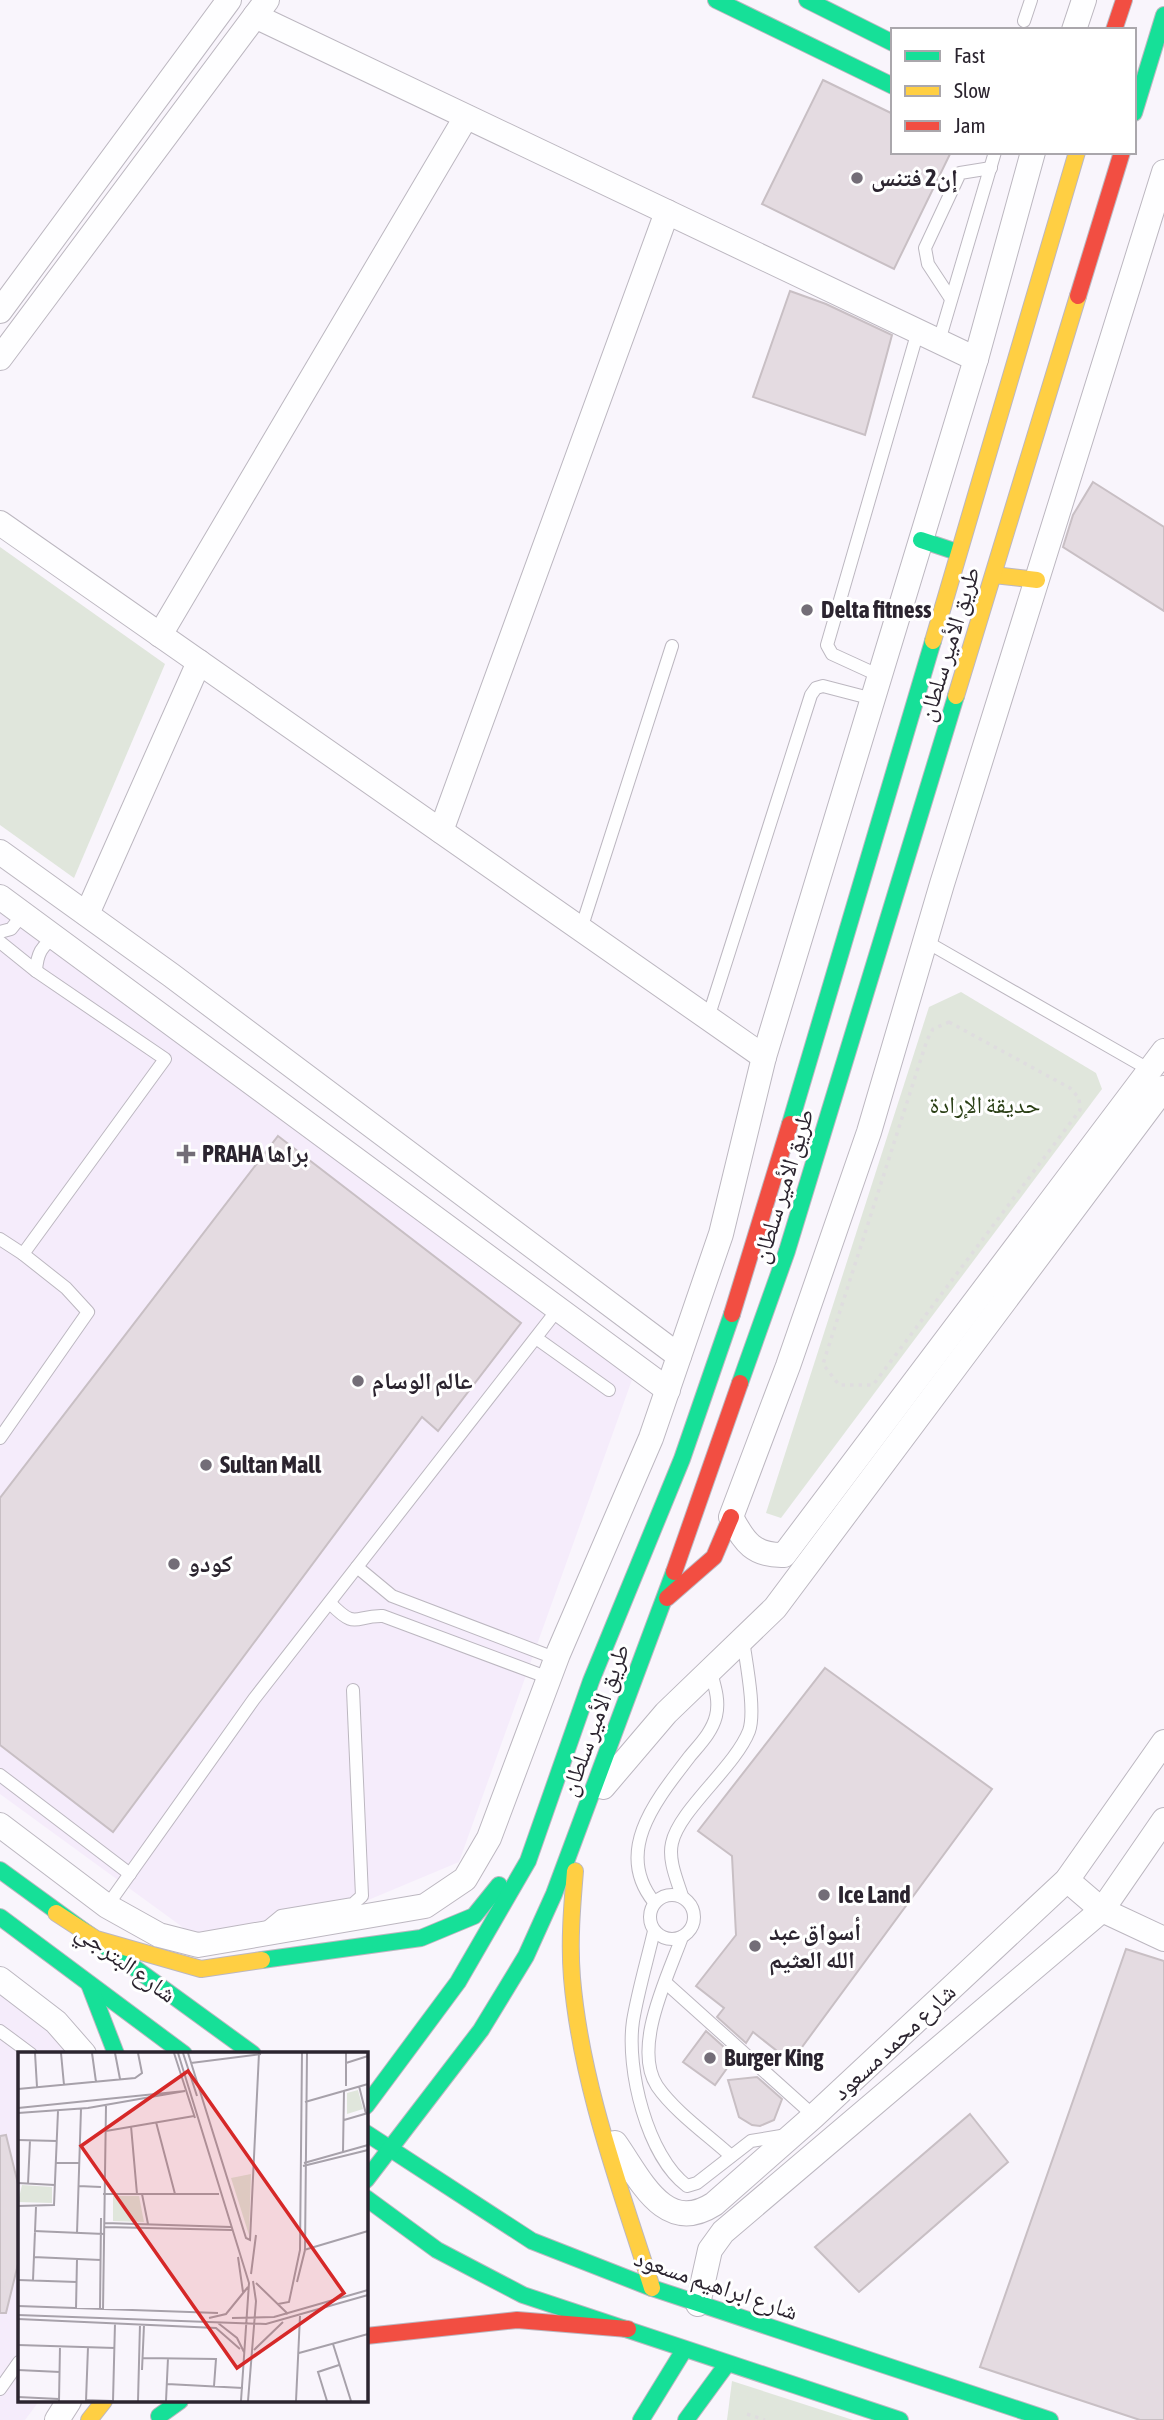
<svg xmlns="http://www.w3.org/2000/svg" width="1164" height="2420" viewBox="0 0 1164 2420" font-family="'Asap Condensed','Noto Naskh Arabic',sans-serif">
	<rect width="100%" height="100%" fill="#f9f5fc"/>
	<g fill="#f5ecfb">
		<path d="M0,913L633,1377L459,1862L342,1911L192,1934L0,1794Z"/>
		<path d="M0,1986L74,2054H19V2401H39L25,2420H0Z"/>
	</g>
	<g fill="#e0e6dc">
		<path d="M0,547L165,664L74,878L0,825Z"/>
		<path d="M961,992L1096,1073L1102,1089L781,1518L766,1513L929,1007Z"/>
		<path d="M732,2381L853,2420H727Z"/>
	</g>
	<g fill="#e4dbe1" stroke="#c8bfc4" stroke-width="2">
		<path d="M823,80L893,114V152H951L894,269L762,204Z"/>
		<path d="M790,291L826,304L892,335L865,435L753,397Z"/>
		<path d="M1093,482L1164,527V611L1063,547L1073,515Z"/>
		<path d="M278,1136L521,1323L438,1431L422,1417L113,1832L0,1745V1498Z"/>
		<path d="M825,1668L992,1789L791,2062L753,2032L746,2043L717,2017L724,2008L696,1986L736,1935L732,1856L698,1831Z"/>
		<path d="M1126,1949L1164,1961V2420H1140L980,2367Z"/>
		<path d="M706,2031L735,2057L715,2085L683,2062Z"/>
		<path d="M757,2077L782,2099L774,2120L760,2126L752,2125L739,2117L728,2080Z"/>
		<path d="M970,2114L1008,2162L859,2292L815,2247Z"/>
		<path d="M6,2135L19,2188V2260L6,2313H0V2136Z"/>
	</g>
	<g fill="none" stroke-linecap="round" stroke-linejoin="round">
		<g stroke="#bcb7c0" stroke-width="14">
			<g id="lane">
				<path d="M1024,21L1031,0"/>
				<path d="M951,299L928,264L925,248L960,173L991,168"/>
				<path d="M939,341L995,152"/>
				<path d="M880,676L832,654L827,645L918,331"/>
				<path d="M581,929L672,646"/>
				<path d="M0,932L11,929L23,914"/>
				<path d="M925,941L1150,1070"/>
				<path d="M0,942L36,971C37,955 41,944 57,938"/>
				<path d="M708,1018L811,695L816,688L823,686L873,699"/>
				<path d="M0,1239L23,1254L165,1059L36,971"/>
				<path d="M536,1338L609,1390"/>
				<path d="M0,1438L88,1312L66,1288L23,1254"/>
				<path d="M357,1567L392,1596L557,1659"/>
				<path d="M330,1603C357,1631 354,1615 383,1616L549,1678"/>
				<path d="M0,1775L130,1874"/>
				<circle cx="672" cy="1917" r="22"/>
				<path d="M682,1896C677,1880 668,1860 672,1843C679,1810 735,1767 749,1731C756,1711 746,1662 743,1640"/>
				<path d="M654,1902C613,1851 657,1799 690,1756C700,1744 712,1732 716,1716C720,1700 714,1684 710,1669"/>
				<path d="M107,1906L254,1699L558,1309"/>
				<path d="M264,1930L281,1916L353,1904L362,1896L353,1690"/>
				<path d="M654,1931C647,1961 638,1991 633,2021C626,2069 647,2156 687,2186L697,2183L751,2141L787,2135"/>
				<path d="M682,1937C668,1976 632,2047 657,2086C675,2112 708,2135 731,2156"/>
				<path d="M666,1983L814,2116"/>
				<path d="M0,2031L31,2054"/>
				<path d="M0,2389L19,2362"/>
			</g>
		</g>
		<g stroke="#bcb7c0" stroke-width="26">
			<g id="street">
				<path d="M255,16L976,359"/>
				<path d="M1074,30L1084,0"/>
				<path d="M1164,172L942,884L869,1132L788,1366L731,1517C744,1542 754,1556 784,1555L1164,1051"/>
				<path d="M0,311L229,0"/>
				<path d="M0,358L267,0"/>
				<path d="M0,523L764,1057"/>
				<path d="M160,635L466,117"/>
				<path d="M441,831L667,212"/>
				<path d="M0,852L171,975L679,1356"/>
				<path d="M0,897L668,1390"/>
				<path d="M87,914L199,662"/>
				<path d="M603,1787L666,1713L775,1608L1164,1088"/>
				<path d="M0,1825L107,1906L159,1935L198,1945L425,1906L465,1879L489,1838L558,1654L651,1438L721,1234L764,1057L976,359L1033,152"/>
				<path d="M1067,1880L1102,1910L1164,1939"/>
				<path d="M0,1979L56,2022L84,2054"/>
				<path d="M615,2143C640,2178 664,2236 714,2204L814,2116L1067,1880L1164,1742"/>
				<path d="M698,2304L710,2250L723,2232L1102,1910L1164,1820"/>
				<path d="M57,2420L69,2401"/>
			</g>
		</g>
		<g stroke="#bcb7c0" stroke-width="18">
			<g id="fast">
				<path d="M716,0L893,86"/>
				<path d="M807,0L893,43"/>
				<path d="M1134,113L1164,15"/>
				<path d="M921,540L957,552"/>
				<path d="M790,1124L933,641"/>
				<path d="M740,1383L787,1251L956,696"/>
				<path d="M0,1870L253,2054"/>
				<path d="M0,1917L184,2054"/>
				<path d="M262,1960L421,1938L474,1916L499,1885"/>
				<path d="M89,1984L116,2054"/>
				<path d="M366,2106L458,1982L528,1861L591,1681L682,1459L732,1314"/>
				<path d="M366,2133L532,2241L652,2288L1050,2420"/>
				<path d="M366,2180L481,2030L526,1956L554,1894L674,1572"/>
				<path d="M366,2198L437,2250L523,2295L900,2420"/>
				<path d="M159,2416L180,2401"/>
				<path d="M641,2420L684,2350"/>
				<path d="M686,2420L727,2364"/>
			</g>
		</g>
		<g stroke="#bcb7c0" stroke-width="18">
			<g id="slow">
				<path d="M994,575L1037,580"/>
				<path d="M933,641L1077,152"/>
				<path d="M956,696L1078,296"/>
				<path d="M575,1871C572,1907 569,1942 572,1978C581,2084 620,2187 652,2288"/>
				<path d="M56,1913L96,1939L201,1969L262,1960"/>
				<path d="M89,2420L104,2401"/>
			</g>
		</g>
		<g stroke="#bcb7c0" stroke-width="18">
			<g id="jam">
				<path d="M1114,30L1124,0"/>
				<path d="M1078,296L1122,152"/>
				<path d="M732,1314L790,1124"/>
				<path d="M674,1572L740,1383"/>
				<path d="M667,1598L714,1557L731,1517"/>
				<path d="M366,2336L517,2320L628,2329"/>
			</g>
		</g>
		<g stroke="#dfdddf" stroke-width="3.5" stroke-dasharray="3.5 5" stroke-linecap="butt">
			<path d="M949,1022L1070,1088L1079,1098L1080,1110L873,1385H839L823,1364L927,1040L933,1029Z"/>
			<path d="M747,2414L765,2420"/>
		</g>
		<use href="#lane" stroke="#fefeff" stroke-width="12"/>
		<use href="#street" stroke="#fefeff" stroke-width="24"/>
		<use href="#fast" stroke="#16e098" stroke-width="16"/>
		<use href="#slow" stroke="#ffcf43" stroke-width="16"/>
		<use href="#jam" stroke="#f24e42" stroke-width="16"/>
	</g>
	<g fill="#736d77" stroke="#fff" stroke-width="2.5">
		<circle cx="857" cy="178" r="7"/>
		<circle cx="807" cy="610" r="7"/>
		<path d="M182.5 1143.5h7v7h7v7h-7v7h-7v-7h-7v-7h7z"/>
		<circle cx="358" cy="1381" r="7"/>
		<circle cx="206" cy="1465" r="7"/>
		<circle cx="174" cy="1564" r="7"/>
		<circle cx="824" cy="1895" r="7"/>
		<circle cx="755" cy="1946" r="7"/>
		<circle cx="710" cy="2058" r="7"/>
	</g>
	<g text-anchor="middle" stroke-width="6" stroke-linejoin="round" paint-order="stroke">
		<g font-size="24" font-weight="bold" fill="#2b242f" stroke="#fff" text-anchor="start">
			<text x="871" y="186">إن2 فتنس</text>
			<text x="821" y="618">Delta fitness</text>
			<text x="202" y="1162">PRAHA براها</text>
			<text x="372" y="1389">عالم الوسام</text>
			<text x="220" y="1473">Sultan Mall</text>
			<text x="188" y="1572">كودو</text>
			<text x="838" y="1903">Ice Land</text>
			<text x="769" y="1940">أسواق عبد<tspan x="769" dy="28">الله العثيم</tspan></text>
			<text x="724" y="2066">Burger King</text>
		</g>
		<g font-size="24" fill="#2b242f" stroke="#fff">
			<text transform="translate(949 644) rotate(-73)" y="8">طريق الأمير سلطان</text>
			<text transform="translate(783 1186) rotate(-73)" y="8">طريق الأمير سلطان</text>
			<text transform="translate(595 1720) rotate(-70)" y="8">طريق الأمير سلطان</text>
			<text transform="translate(126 1963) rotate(36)" y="8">شارع البترجي</text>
			<text transform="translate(894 2042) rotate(-43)" y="8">شارع محمد مسعود</text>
			<text transform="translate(716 2285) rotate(19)" y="8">شارع ابراهيم مسعود</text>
		</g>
		<g font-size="24" fill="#2a3f15" stroke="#fff">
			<text x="985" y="1113">حديقة الإرادة</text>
		</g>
	</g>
	<g transform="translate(18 2052)">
		<rect width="350" height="350" fill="#f9f5fc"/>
		<path d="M340,38L345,57L329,62V41ZM233,122L231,183L213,126ZM4,133L34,135V151L0,150ZM95,144H121L126,170L95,169Z" fill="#e0e6dc"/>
		<path fill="none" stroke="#a7a1aa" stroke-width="2" d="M17,1L19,35M43,1L46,33M74,1L78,30M97,1L102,27M156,1L177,66M160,1L231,231L223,349M165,1L179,44M170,1L228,186L232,188L241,1M173,11L243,2M328,11L350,4M328,34V1M341,34L348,62M0,37L117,26L124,21L120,1M287,50L350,32M0,56L167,39M0,61L70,56L167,39M326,68L350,61M138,70L157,142M113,74L119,142M88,79L176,64M0,88L39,89M325,100L326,38M38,111H61M286,111L350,93M285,114L350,98M0,131L37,133M10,132L12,88M60,134L83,135M85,142H201M124,142L130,172M0,154L36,153L40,59M87,171L213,175M87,175L214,178M16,179L86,182M59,181L63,57M286,198L350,179M15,205L83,208M220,205L225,240M233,222L238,183M0,228L59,230M15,228L18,155M279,230L287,198L289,1M238,231L270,262M260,252L271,250L282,198L284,1M0,254L200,261M58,257L59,207M82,258L83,166M85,258L88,54M0,263L248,272L350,243M191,266L208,262L230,235M214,266L256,265L350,238M0,267L198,276L222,297M200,271L219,286L226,300M315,292L333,349M0,293L97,296M236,298L265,270M281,301L350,282M125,306L198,307L196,334M0,318L42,320M124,318L126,273M149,332L225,336M0,345L41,347M68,348L94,349M41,349L42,294M68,349L70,295M95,349L97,271M120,349L122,272M148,349L150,306M230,349L238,249L235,229M278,349L282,264M309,349L300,320L321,313"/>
		<path fill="#d62828" fill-opacity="0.15" stroke="#d62828" stroke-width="3.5" d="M170,19L326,241L219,316L63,94Z"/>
		<rect width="350" height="350" fill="none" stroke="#2b242f" stroke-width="3.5"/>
	</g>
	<rect x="891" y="28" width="245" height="126" fill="#ffffff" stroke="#aaa7ac" stroke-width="2"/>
	<rect x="905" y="51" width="35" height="10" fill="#16e098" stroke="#aaa7ac" stroke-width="2"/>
	<text x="954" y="63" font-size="21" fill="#2b242f">Fast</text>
	<rect x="905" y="86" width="35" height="10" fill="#ffcf43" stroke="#aaa7ac" stroke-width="2"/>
	<text x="954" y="98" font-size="21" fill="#2b242f">Slow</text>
	<rect x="905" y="121" width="35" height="10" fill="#f24e42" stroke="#aaa7ac" stroke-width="2"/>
	<text x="954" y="133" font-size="21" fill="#2b242f">Jam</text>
</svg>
